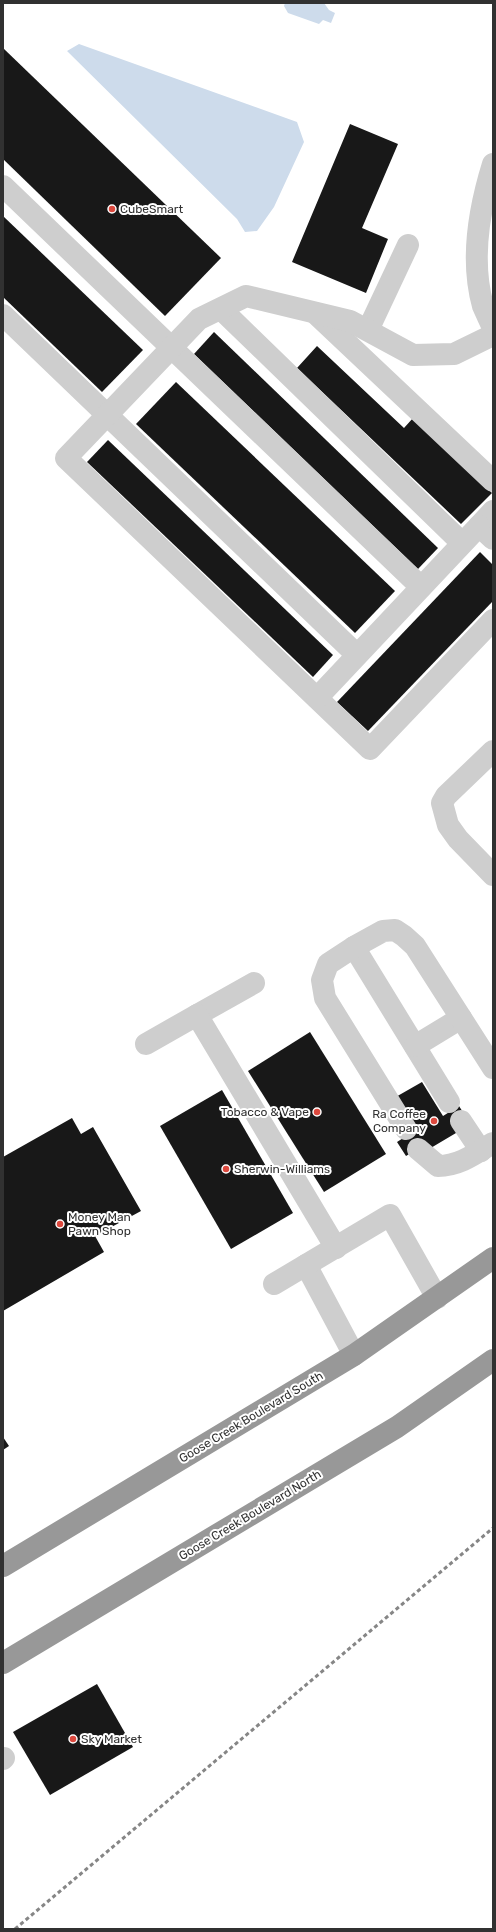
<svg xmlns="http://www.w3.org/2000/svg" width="496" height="1932" viewBox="0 0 496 1932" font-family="Rubik,sans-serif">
	<rect width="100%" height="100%" fill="#fff"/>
	<g fill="#cddbeb">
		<path d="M285,3H324L329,10L335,13L331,23L323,20L319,24L288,13L284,6Z"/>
		<path d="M79,44L297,122L304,142L274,207L257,231L245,232L237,219L67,51Z"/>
	</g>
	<g fill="#181818">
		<path d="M3,48L221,258L165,316L3,159Z"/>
		<path d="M350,124L398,144L362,228L388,239L366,293L292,262Z"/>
		<path d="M3,216L143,350L102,392L3,297Z"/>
		<path d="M214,332L438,548L418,569L194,354Z"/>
		<path d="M317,346L404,428L413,418L492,493L461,524L297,368Z"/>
		<path d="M176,382L395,591L355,633L136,424Z"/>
		<path d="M108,440L333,655L313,677L87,462Z"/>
		<path d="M480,552L493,565V601L368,731L337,702Z"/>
		<path d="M310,1032L386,1154L324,1192L248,1071Z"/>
		<path d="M422,1082L443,1116L459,1106L466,1117L456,1133L424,1152L421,1147L406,1156L397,1142L414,1131L394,1098Z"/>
		<path d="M222,1090L293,1213L231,1249L160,1126Z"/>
		<path d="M72,1118L81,1134L93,1127L141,1211L95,1236L104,1252L3,1311V1157Z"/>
		<path d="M3,1437L9,1446L3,1450Z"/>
		<path d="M97,1684L133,1747L50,1795L13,1732Z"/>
	</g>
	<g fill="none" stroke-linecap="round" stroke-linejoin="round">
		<g stroke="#cecece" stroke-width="22">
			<path d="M493,164C479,209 470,260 483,306C486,313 490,321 493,328"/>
			<path d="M3,186L421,587"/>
			<path d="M221,309L462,543"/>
			<path d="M315,313L493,481"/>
			<path d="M3,315L357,655"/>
			<path d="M368,330L408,245"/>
			<path d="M493,335L454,354L413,355L350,321L246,296L199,319L66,458L370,749L493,620"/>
			<path d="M493,511L479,526L493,539"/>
			<path d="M317,698L479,526"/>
			<path d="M493,751L446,796L442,803L448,825L458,839L493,875"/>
			<path d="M354,947L449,1102"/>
			<path d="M197,1015L254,983"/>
			<path d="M146,1044L197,1015L336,1248"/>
			<path d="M415,1046L461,1018"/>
			<path d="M461,1121L481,1151"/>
			<path d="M406,1129L325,998L322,980L328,964L354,947L383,931L395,930L404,936L415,946L493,1068"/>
			<path d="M418,1149L438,1166C459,1166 475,1154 493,1143"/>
			<path d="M306,1265L354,1355"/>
			<path d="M274,1284L390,1215L437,1298"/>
			<path d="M3,1759L4,1758"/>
		</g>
		<g stroke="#989898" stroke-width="22">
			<path d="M3,1566L354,1355L493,1258"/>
			<path d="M3,1663L397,1427L493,1360"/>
		</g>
		<path stroke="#868686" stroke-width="3" stroke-dasharray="4 3" stroke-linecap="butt" d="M15,1929L493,1528"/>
	</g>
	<g fill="#dd493e" stroke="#fff" stroke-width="1.5">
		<circle cx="112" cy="209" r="4"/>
		<circle cx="317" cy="1112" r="4"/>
		<circle cx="434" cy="1121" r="4"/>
		<circle cx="226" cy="1169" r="4"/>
		<circle cx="60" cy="1224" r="4"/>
		<circle cx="73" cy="1739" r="4"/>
	</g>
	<g text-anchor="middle" stroke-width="4" stroke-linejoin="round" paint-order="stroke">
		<g font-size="12" fill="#313131" stroke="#fff" text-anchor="start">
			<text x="120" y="213">CubeSmart</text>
			<text x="309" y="1116" text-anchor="end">Tobacco &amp; Vape</text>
			<text x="426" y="1118" text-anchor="end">Ra Coffee<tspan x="426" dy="14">Company</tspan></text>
			<text x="234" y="1173">Sherwin-Williams</text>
			<text x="68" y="1221">Money Man<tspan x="68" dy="14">Pawn Shop</tspan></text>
			<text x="81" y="1743">Sky Market</text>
		</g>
		<g font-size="12" fill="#313131" stroke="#fff">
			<text transform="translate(251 1417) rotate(-31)" y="4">Goose Creek Boulevard South</text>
			<text transform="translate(250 1515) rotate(-31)" y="4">Goose Creek Boulevard North</text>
		</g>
	</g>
	<rect width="496" height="1932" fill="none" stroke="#313131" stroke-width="8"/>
</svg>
